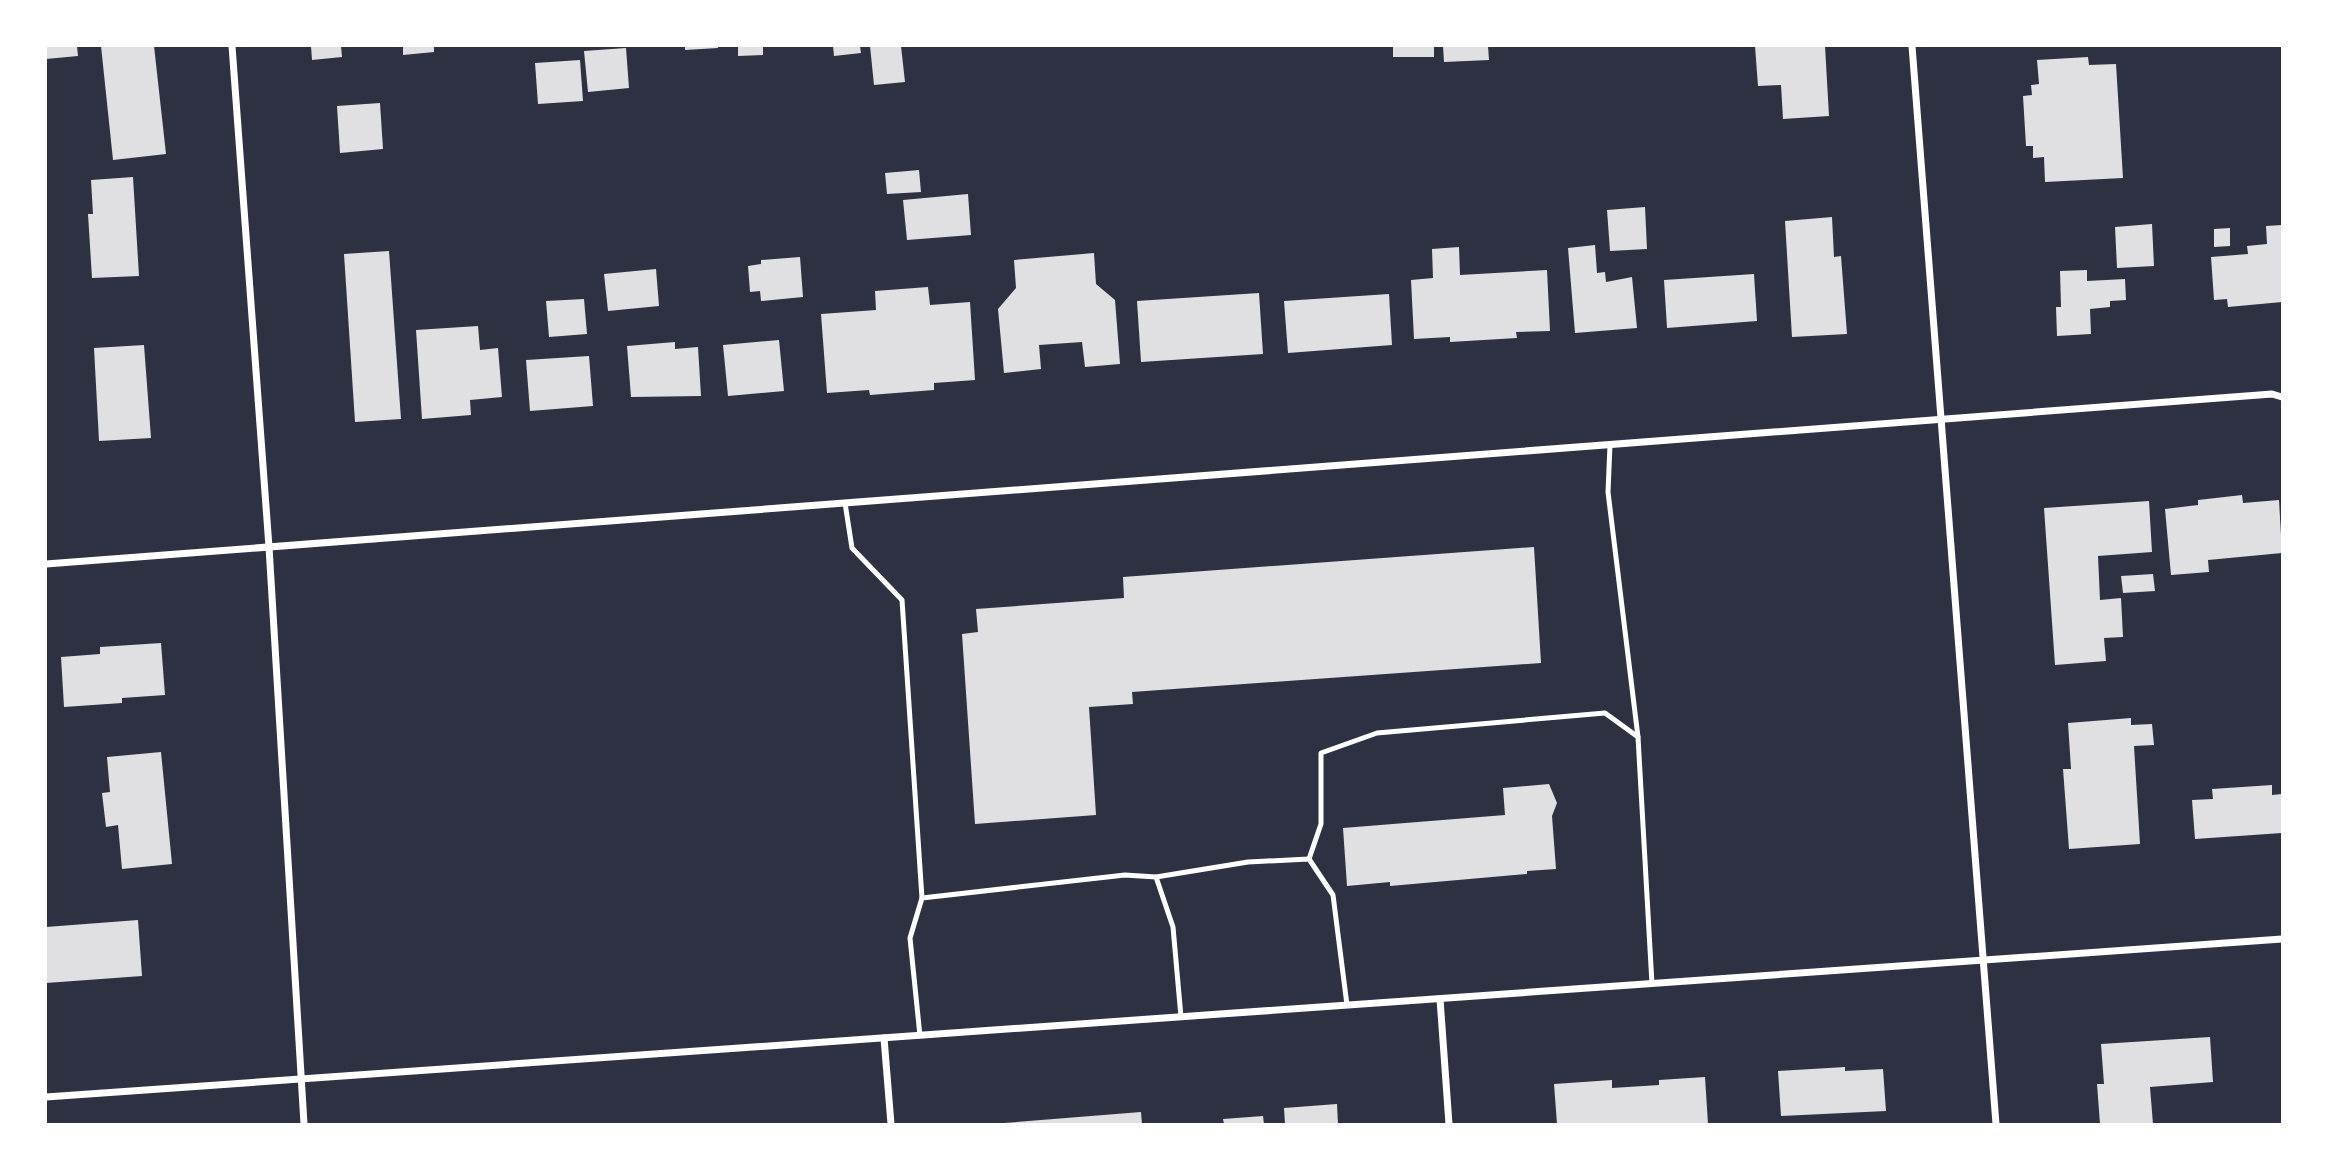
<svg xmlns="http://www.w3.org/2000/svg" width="2328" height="1170" viewBox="0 0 2328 1170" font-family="Arial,sans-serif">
	<rect width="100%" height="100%" fill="#2d3142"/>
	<g fill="#e0e0e3">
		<path d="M46,46H77L78,56L46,59Z"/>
		<path d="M101,46H154L166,154L113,160Z"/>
		<path d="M311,46H341L342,57L312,60Z"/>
		<path d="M403,46H434V52L403,55Z"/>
		<path d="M685,46H718V48L685,50Z"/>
		<path d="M738,46H763V55L738,56Z"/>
		<path d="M833,46H860L861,53L834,56Z"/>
		<path d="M870,46H901L905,82L874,85Z"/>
		<rect x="1393" y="46" width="41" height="11"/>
		<path d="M1443,46H1488L1489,60L1444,62Z"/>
		<path d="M1755,46H1825L1829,116L1783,119L1781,85L1758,86Z"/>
		<path d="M626,48L629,88L588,92L584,51Z"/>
		<path d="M2088,57L2089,65L2116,64L2123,178L2045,182L2044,157L2033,158V146H2026L2023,96L2032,95L2031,85L2039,84L2037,60Z"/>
		<path d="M580,60L583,101L538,104L535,63Z"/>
		<path d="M380,103L383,149L340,153L337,106Z"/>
		<path d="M919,170L921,192L887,194L885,173Z"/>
		<path d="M133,177L139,276L92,278L88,214H93L91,180Z"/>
		<path d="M968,194L971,235L907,240L903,200Z"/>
		<path d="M1645,207L1647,249L1610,251L1607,210Z"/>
		<path d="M1832,217L1834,257L1841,256L1847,334L1792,337L1785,221Z"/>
		<path d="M2152,224L2154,266L2117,268L2115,227Z"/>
		<path d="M2282,225V302L2228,307L2227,299L2214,300L2211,257L2248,254L2247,246L2267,244L2266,226Z"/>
		<path d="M2230,228V246L2214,247V229Z"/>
		<path d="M1595,245L1597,273L1605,272L1606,282L1632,277L1637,328L1575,333L1568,248Z"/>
		<path d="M1459,247L1460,275L1547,270L1550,331L1516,332L1517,338L1450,342V337L1414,339L1411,280L1433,278L1432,249Z"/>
		<path d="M389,251L401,419L355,422L344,254Z"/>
		<path d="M1094,253L1096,284L1115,300L1120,364L1085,367L1082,342L1039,345L1041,369L1004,373L998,309L1016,288L1014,260Z"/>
		<path d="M800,257L803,297L761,301L760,291L750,292L748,266L761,264V260Z"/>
		<path d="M656,269L659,306L608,311L604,274Z"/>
		<path d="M2087,270V281L2125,279L2126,300L2110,301V307L2090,309L2091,334L2057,336L2056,307H2061L2060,271Z"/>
		<path d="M1754,274L1757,321L1667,328L1664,280Z"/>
		<path d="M928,287L930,305L970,302L975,380L934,383V390L870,395L869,390L827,393L821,314L876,310L875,291Z"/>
		<path d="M1259,293L1263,354L1141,362L1137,301Z"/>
		<path d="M1389,294L1392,345L1288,353L1284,301Z"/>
		<path d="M584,299L587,334L549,337L546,301Z"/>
		<path d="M478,326L480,350L498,348L502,397L470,400L471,415L422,419L416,330Z"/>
		<path d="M779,340L784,391L728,396L723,345Z"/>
		<path d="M675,342V349L698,347L701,396L631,397L627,346Z"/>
		<path d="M144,345L151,438L99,441L94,348Z"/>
		<path d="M589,356L593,406L530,411L526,360Z"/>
		<path d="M2242,495L2243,503L2279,500L2282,553L2208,560L2209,572L2171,575L2165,509L2198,505V500Z"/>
		<path d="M2149,501L2152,552L2098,556L2100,600L2121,598L2123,637L2104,638L2106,661L2055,665L2044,508Z"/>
		<path d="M1534,547L1541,663L1132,692L1133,704L1089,707L1096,815L975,824L962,634L978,632L976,609L1124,598L1123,577Z"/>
		<path d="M2153,574L2155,591L2123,593L2121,576Z"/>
		<path d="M161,643L165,695L122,698V703L64,707L61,657L100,654V647Z"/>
		<path d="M2131,718V725L2152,724L2154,745L2134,746L2140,844L2069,849L2063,769H2071L2068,723Z"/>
		<path d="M161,752L172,864L122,869L118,825L106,827L102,793L110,792L107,757Z"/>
		<path d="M1549,784L1557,803L1552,816L1556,869L1527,871V874L1390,886V882L1347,886L1343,828L1505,815L1503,788Z"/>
		<path d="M2272,785V795L2282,794V833L2195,839L2192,800L2213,799L2212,789Z"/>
		<path d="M138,920L142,976L46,983V927Z"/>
		<path d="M2210,1037L2213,1082L2150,1087L2153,1124H2100L2097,1084H2104L2101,1044Z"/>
		<path d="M1845,1067V1071L1883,1069L1886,1111L1781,1116L1778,1071Z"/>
		<path d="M1705,1077L1708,1124H1557L1554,1084L1612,1080V1088L1659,1085V1080Z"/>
		<path d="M1337,1104L1338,1124H1285L1284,1108Z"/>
		<path d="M1141,1112L1142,1124H1004V1123Z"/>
		<path d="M1263,1116L1264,1124H1224L1223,1119Z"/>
	</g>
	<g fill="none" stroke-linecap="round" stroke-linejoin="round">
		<g stroke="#fff" stroke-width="5">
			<path d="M1610,445L1608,492L1638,737"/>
			<path d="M845,503L852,548L902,600L922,898L910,938L920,1036"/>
			<path d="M1309,859L1321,824V753L1377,733L1605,713L1638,737L1652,984"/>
			<path d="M1156,877L1248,862L1309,859L1333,895L1347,1005"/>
			<path d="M922,898L1125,875L1156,877L1173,927L1181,1017"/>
		</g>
		<g stroke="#fff" stroke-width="7">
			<path d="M232,46L269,547L304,1124"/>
			<path d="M1912,46L1996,1124"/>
			<path d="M46,564L2272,394L2282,397"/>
			<path d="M1440,999L1449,1124"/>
			<path d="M884,1038L891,1124"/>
			<path d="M46,1097L2282,939"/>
		</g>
	</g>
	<rect width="2328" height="1170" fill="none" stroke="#ffffff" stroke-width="94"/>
</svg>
